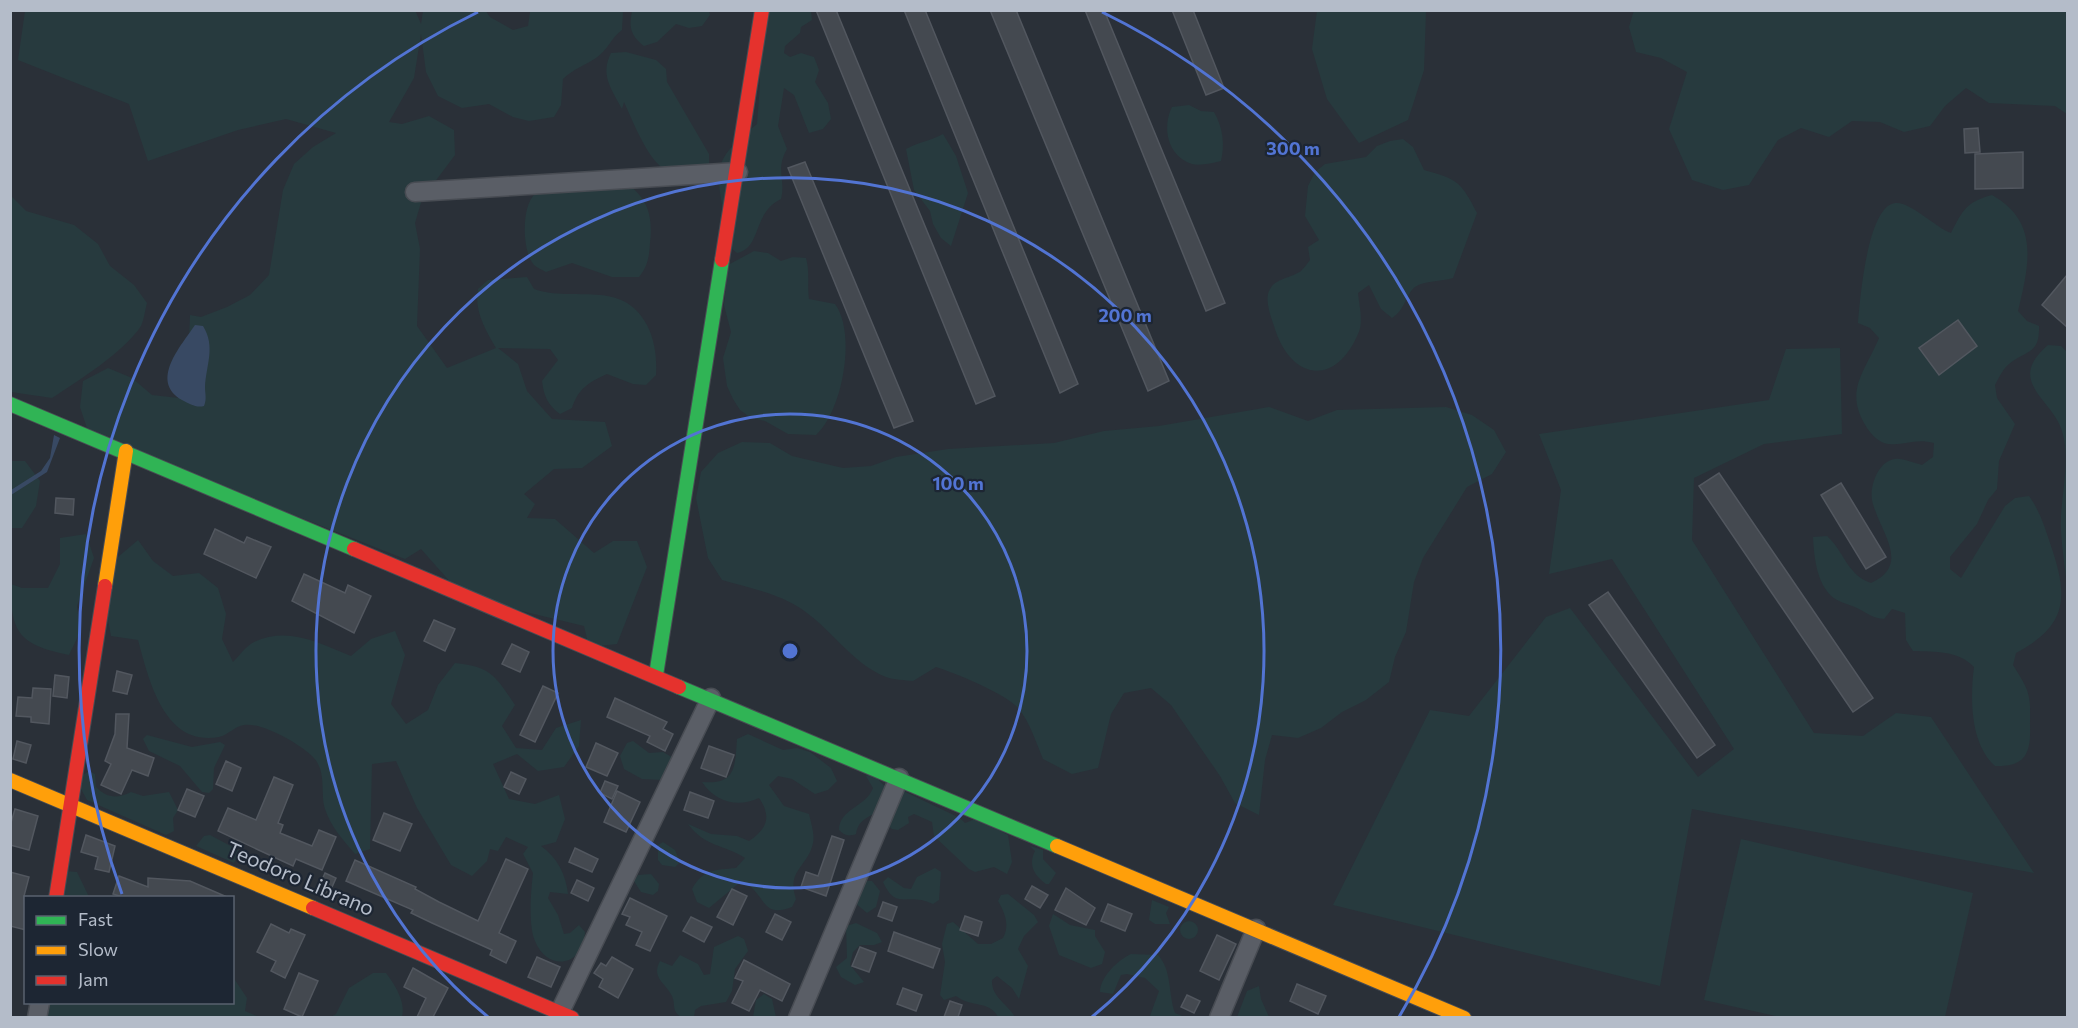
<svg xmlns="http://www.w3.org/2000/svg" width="2078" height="1028" viewBox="0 0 2078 1028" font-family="Commissioner,sans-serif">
	<rect width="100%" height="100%" fill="#2a3038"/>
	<g fill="#273a3e">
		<path d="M415,10L421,24L423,11L485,10L490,17L513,30L528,26L530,12L520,11H623L622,30C611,38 607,51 596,58C584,66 573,69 563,79L561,105L554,117L529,121L513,117L489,104L462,108L438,96L426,72L421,34L414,78L389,122L402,124L429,116L454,130L455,155L422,199L415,223L420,249L417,326L447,368L496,348C485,329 474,311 478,289L488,280L527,277L534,289C574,303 622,278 647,325C655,340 657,359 656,375L646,385L633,384L607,374C589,382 578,389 572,408L560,414C548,405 544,397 542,381L558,360L550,349L498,348L518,364L527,391L552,419L605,422L612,446L582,468L554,469L524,494L535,504L527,518L555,519L594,553L613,541H637L647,567L617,644L589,647L584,626L509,608L452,584L421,549L405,559L89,434L80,407L83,381L108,368L132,378L152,395L179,398L188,371L190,315L201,317L227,307L250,295L269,275L283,190L294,164L313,147L336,133L286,119L238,130L148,161L129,104L18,60L25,11Z"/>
		<path d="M1634,10L2067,11V114L2055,106L1989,103L1966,88L1945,106L1930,126L1904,132L1880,122L1852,121L1829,137L1801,128L1778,140L1749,185L1723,190L1692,180L1669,129L1687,72L1661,58L1636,52L1629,27Z"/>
		<path d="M632,11H709L710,15L702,26L689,28L676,24L657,42L644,46C630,35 629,27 632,11Z"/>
		<path d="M757,11H811L812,20L801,27L800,33L785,46L784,53L790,57L801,53L814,57L819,70L815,82L828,103L831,119L823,129L809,133L794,95L784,88L778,126L787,149C775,170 786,179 781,199C752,213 762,248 737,253L731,248C728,227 715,187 720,167C725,149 743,136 757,124L760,84Z"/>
		<path d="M1317,11H1426L1424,70L1408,120L1359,143L1327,99L1312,49Z"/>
		<path d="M626,52L656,60L666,69L667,82L709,154V166C697,168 683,172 671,171C651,170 632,119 624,102L622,109C611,88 600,75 611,53Z"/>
		<path d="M1189,105L1201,111L1214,112C1223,128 1225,144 1221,161C1212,163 1201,166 1192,164C1167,156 1162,127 1172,107Z"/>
		<path d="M943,134L956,156L968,193L951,246L941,238L933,224L930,211L914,190L906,149C918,142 931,141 943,134Z"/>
		<path d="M1403,139L1413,147L1424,170C1458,179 1461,182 1477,213L1453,278C1441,282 1425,280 1415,287C1405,295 1406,309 1392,318L1381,309L1369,285L1358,293C1359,305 1364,322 1358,334C1335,388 1290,380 1274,326C1271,317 1266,304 1268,294C1272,278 1290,279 1301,271C1304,268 1307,264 1310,260L1308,247L1319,240L1305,216L1308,186L1315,172L1325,164L1366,157L1377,146L1390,141Z"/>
		<path d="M605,170C638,188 655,202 650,243C649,257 648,266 639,277H612L572,263L546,272C543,270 537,268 534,265C522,252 521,206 535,194C548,181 562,187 575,172Z"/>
		<path d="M10,195L26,211L74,225L98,244L110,266L134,285L147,303C145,310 144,320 141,326C124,352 78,381 52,398L11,392Z"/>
		<path d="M1992,195C2040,222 2029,265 2018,311L2027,321L2039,326C2040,355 2026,350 2009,364C2002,370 1999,378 1995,385L1997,398L2015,424L1999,461L1997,489L1988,500L1977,524L1950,557V569L1961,578L2005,506L2015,498L2029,496C2040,511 2045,528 2051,546C2069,598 2067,626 2016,653L2013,665C2018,673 2024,682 2027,690C2031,701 2030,712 2030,724C2031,752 2027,767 1995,766C1970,744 1970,698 1974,667C1958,650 1935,652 1913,651L1906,640L1905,613L1892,609L1884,619C1873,618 1868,614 1859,609C1852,605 1844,604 1837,600C1817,589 1814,557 1813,537L1827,536C1844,551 1847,575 1871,583C1911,565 1881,533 1873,504C1868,490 1877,461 1895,459C1902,458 1914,463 1922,465L1933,457L1934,443C1914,438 1905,446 1888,444C1879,443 1872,435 1867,428C1843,391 1865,372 1879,338L1870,328L1858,323C1860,300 1867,207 1895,203C1910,201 1935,227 1951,233C1963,210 1966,202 1992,195Z"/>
		<path d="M754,251L768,253L781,261L793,257L806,258C810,272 807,284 809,299L835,304C857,334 842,412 816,435L788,434L765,421L751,418L740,410L733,399L727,386L723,358L731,332L724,305L728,265Z"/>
		<path d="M2048,345L2061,346L2067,352V586C2065,568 2062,549 2061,531C2059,498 2072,464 2062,431C2052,398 2005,382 2048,345Z"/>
		<path d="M1840,348L1842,434L1764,444L1694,478L1692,540L1814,733L1863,736L1896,713L1931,717L2034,873L1692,809L1660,986L1333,905L1430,710L1469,716L1546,617L1570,608L1698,777L1734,749L1612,559L1549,574L1561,490L1539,434L1769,400L1786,349Z"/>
		<path d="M1269,407L1308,421L1337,410L1446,407L1472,415L1494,430L1506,452L1492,474L1467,487L1423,558L1414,582L1406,632L1395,657L1389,682L1366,700L1342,712L1321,728L1298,738L1272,735L1265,760L1259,815L1235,803L1220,776L1171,705L1151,688L1124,693L1111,714L1098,768L1072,774L1043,759C1036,742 1030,723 1019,709C1007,694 955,673 936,667L913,681C905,680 894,680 886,677C851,663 831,628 800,608C777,593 749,588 722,580L708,558L696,498L701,472L718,453L742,442L770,443L792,456L843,468L871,466L896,457L948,449L1054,443L1104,431L1159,426Z"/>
		<path d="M11,461H25L40,481L36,506L22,528H11Z"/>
		<path d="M86,534L94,558L77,606L80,632L69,655C20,645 10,633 11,584L22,588H48L60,564V538Z"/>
		<path d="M138,540L153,561L173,576L199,573L218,588L226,614L222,639L233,662C239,656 246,646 254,642C288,626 319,643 351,656L371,639L395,631L405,655L391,704L406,724L428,710L438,685L455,663C491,667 495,675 515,705L502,726L516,748L542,750L556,728L581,720L579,746L564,767L538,771L517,754L493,764L509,799L535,804L559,795L565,819L556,842L541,846C557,857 566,875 568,894L550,892L548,898L558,915L564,934L570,933L579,925L585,932C584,967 547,972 535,941C528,925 531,890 533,873L523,854L528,847L506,837L498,851L490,849L487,861L472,876L451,865L417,808L396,761L372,764L370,849L355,854C343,840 331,827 325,809C320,793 327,771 313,757C300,744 262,722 244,725C235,726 228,735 219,737C164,747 149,680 138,640L111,636L106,609L118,557Z"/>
		<path d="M748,734L783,750L797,748L810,752L831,768L837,781L828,790L815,794L792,779L778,776L769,785L784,806L809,814C811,823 815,834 813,843C808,867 786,870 796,899L792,907C765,917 767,902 750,886L738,884L709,908L697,902L692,889C703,869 715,870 736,868L745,858C724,844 706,848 688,824L711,834L737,836L749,841C767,829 772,817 759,798C738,808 715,802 702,782C736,785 735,767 737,739Z"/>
		<path d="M147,735L192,747L220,742L225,745L214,768L213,789L209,793L202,792L180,766L149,751L143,739Z"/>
		<path d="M633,741L649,753L663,752L675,759L664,780L642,779L624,769L620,756L627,743Z"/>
		<path d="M89,771L95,774L96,787C107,798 117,799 131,792L143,796L169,792L178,810L173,818L174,831L166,835L87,800L80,787L83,775Z"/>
		<path d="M871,772L889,791L883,810C870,816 858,819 856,834C848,837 844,835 839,830C839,809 866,807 873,788L866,776Z"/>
		<path d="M903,791L960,818L965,823L978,818L1008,835L1012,862L1007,874L994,867L975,872L969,869L934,836L932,822L914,814L908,817L909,823L898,830L892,829L887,824Z"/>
		<path d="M210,835L240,851L234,863L196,846L204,836Z"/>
		<path d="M1741,839L1973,893L1945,1017H1780L1704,1000Z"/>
		<path d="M663,842L675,850L680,862L675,867L662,865L658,860V845Z"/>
		<path d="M1030,846L1043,850V859L1056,873L1049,884H1046C1034,875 1028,865 1035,851Z"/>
		<path d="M935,868L941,872L939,900L933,904C906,891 897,912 883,882L888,877L904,888L911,889L917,877Z"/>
		<path d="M64,871L77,872L89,897L49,898Z"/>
		<path d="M651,874L659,884L658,891L653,895L641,892L634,881L638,875Z"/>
		<path d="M865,881H872L880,891L876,907L867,913L854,902Z"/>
		<path d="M1008,894L1034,915L1038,922L1024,936L1018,949L1028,966L1019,999L1012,988L997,976L992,980C991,997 1008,1004 1015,1017H998C989,1000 972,1008 956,996L944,1000L940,995L945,962L942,944L947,924L953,922L978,944H991L1003,938C1010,925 1005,913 998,901L1001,895Z"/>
		<path d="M1152,900L1169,907L1166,913L1170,924H1155L1149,920Z"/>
		<path d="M1053,914L1070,925L1095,930V936L1105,952L1102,964L1091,968L1059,955L1049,926Z"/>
		<circle cx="1189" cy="930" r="9"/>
		<path d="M856,923L877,933L882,942L874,945H860L853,952L850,965L864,982L855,985L841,977L836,967L847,958L846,926Z"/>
		<path d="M738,936L744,939L748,951L735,969L732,991L726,1002L701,1006L695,1010L694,1017H681C671,1010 676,1005 672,996C665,982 651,978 660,961L672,966L680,955L698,964L704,975L710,974L714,947Z"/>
		<path d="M1131,954L1158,955C1172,970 1168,993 1175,1013L1185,1017H1152L1150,1016L1159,991L1145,978L1127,974L1121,975L1113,994L1100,992C1100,977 1118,960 1131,954Z"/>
		<path d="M373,973H386C395,985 406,1002 402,1017H331L336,1014L349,988Z"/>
		<path d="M233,977L247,998L245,1011L259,1017L29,1018L31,1003L232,1002Z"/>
		<path d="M1259,986L1261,999L1269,1017H1237L1247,991Z"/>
		<path d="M764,994L772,999L776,1017H753L756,1000Z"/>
	</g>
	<g fill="#384963">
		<path d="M195,325L203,326C216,347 206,365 205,387C205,394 207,399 204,406C196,408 190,404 182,400C149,381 181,346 195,325Z"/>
		<path d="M54,435L60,438L47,472L11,495V490L41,471L50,458Z"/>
	</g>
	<g fill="#444950" stroke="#52575f" stroke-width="1.5">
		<path d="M816,10H836L995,396L976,404Z"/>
		<path d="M904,10H925L1078,384L1060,393Z"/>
		<path d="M990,10H1016L1169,381L1148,391Z"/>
		<path d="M1085,10H1104L1225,303L1206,311Z"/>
		<path d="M1172,10H1193L1224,88L1206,95Z"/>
		<path d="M1978,128L1980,152L1965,153L1964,129Z"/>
		<path d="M2023,152V188L1975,189V154Z"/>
		<path d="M805,162L913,421L894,428L788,168Z"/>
		<path d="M2067,275V327L2042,305Z"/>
		<path d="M1958,320L1977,346L1939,375L1919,348Z"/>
		<path d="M1719,473L1873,698L1853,712L1699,486Z"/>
		<path d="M1841,483L1886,557L1866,569L1821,495Z"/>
		<path d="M56,498L74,499L73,515L55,513Z"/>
		<path d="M215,529L244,543L247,537L271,547L256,578L204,554Z"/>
		<path d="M304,574L345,593L348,585L371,596L354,633L292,601Z"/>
		<path d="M1608,592L1715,745L1697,758L1589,605Z"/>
		<path d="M434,620L455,629L445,651L424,641Z"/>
		<path d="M512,644L529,652L520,672L502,664Z"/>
		<path d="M117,671L132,675L127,694L113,691Z"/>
		<path d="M55,675L69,677L67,698L53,696Z"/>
		<path d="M543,686L558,693L535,742L520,735Z"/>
		<path d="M33,688L51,689L49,724L31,722V717L16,716L18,697L32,698Z"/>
		<path d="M615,698L667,722L663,729L673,734L665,751L647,742L650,736L607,717Z"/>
		<path d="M116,714H129L127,748L154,758L148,776L132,770L121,794L101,785L111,764L105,761L115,734Z"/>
		<path d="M17,741L31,745L26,763L13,759Z"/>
		<path d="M596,743L618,753L607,776L586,767Z"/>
		<path d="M709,746L734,755L726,777L701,768Z"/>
		<path d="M226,761L241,768L232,791L216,784Z"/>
		<path d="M511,772L526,779L519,794L504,787Z"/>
		<path d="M274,777L293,785L278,823L283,825L280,833L312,846L319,830L336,837L322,870L296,859L293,866L218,831L228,808L256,820Z"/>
		<path d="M605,781L618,786L612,799L600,793Z"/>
		<path d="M187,789L204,796L195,817L178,810Z"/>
		<path d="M617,791L640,802L626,832L604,822Z"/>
		<path d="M690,792L714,801L708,818L684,810Z"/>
		<path d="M15,809L38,816L29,850L10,845V826Z"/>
		<path d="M384,813L412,824L400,851L373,840Z"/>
		<path d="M86,835L115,846L109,872L95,869L98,857L81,852Z"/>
		<path d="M832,836L844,840L826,896L801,887L806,872L818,876Z"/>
		<path d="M575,848L598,859L592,872L569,862Z"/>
		<path d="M506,859L528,869L499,933L516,941L506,963L490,955L492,950L432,923L411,913L413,910L346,881L355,860L416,887L415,889L439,902L478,921Z"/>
		<path d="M10,872L29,877L24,896L26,930L10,926Z"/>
		<path d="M325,873L336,878L328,896L317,891Z"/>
		<path d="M119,876L148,887V878L190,881L227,897H123L113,894Z"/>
		<path d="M577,880L594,888L588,901L571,893Z"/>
		<path d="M1032,886L1048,895L1040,908L1025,899Z"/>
		<path d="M1066,888L1095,908L1086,925L1055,910Z"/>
		<path d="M732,889L747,896L733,925L717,917Z"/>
		<path d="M630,898L667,916L650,951L636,945L642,932L626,925L630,917L622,914Z"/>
		<path d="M883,902L897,907L892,921L878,916Z"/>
		<path d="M1108,904L1132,914L1125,931L1101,921Z"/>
		<path d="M775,914L791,922L782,940L766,932Z"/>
		<path d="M965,916L982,922L978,936L960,930Z"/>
		<path d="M691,917L712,927L704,942L683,931Z"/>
		<path d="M271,924L289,933L291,929L305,935L285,978L271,971L276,961L257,952Z"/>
		<path d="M894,932L940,949L933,968L888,951Z"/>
		<path d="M1217,935L1236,944L1219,980L1200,971Z"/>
		<path d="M860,947L876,953L869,972L852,966Z"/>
		<path d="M537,957L560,967L551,987L528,977Z"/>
		<path d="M612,957L633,969L618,998L599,987L603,979L594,973L601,963L606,966Z"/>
		<path d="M744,960L790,984L782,1001L760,990L749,1011L732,1003L743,981L735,978Z"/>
		<path d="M413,968L448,988L433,1017H417L426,998L404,987Z"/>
		<path d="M299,973L318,981L302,1017L284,1009Z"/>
		<path d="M1297,984L1326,996L1318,1014L1290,1001Z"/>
		<path d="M903,988L922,995L916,1011L897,1004Z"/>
		<path d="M1187,995L1200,1001L1194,1013L1181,1007Z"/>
		<path d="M950,1001L962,1005L958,1017H944Z"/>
	</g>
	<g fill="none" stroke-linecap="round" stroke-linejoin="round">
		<g stroke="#484c53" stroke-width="21">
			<g id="street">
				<path d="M415,192L738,172"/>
				<path d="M37,1018L40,1002"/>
				<path d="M557,1018L711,698"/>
				<path d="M798,1018L899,778"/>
				<path d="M1219,1018L1256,929"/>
			</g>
		</g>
		<g stroke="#484c53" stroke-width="16">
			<g id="fast">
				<path d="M10,404L354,549"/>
				<path d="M656,675L722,260"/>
				<path d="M679,687L1057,846"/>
			</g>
		</g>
		<g stroke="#484c53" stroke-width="16">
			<g id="slow">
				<path d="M105,586L126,451"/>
				<path d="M10,780L313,908"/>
				<path d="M1057,846L1464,1018"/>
			</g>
		</g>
		<g stroke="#484c53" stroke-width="16">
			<g id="jam">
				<path d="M722,260L762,10"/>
				<path d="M354,549L679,687"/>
				<path d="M56,898L105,586"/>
				<path d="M313,908L572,1018"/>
			</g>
		</g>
		<use href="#street" stroke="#5a5e66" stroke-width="18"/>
		<use href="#fast" stroke="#30b455" stroke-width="14"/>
		<use href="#slow" stroke="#ff9f0a" stroke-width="14"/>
		<use href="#jam" stroke="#e5322d" stroke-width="14"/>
	</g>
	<g fill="none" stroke="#5274d3" stroke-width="3">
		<circle cx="790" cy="651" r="237"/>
		<path d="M488 1017A474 474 0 1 1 1092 1017"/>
		<path d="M122 894A711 711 0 0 1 478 12M1102 12A711 711 0 0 1 1399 1017"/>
	</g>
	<g text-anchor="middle" stroke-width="4.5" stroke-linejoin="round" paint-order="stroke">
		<g font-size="21" fill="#b4bcc9" stroke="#1d2633">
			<text transform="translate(300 879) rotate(23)" y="7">Teodoro Librano</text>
		</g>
	</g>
	<circle cx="790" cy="651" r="9" fill="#5274d3" stroke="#1d2633" stroke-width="3"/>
	<g font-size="18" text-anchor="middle" font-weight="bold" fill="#5274d3" stroke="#1d2633" stroke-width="4.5" stroke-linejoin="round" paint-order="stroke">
		<text x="1293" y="155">300 m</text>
		<text x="1125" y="322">200 m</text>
		<text x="958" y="490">100 m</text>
	</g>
	<rect width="2078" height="1028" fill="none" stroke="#b4bcc9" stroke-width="24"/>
	<rect x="24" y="896" width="210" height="108" fill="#1d2633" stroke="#59626f" stroke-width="1.5"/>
	<rect x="36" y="916" width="30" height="9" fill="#30b455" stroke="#59626f" stroke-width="1.5"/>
	<text x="78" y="926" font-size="18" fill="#b4bcc9">Fast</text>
	<rect x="36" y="946" width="30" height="9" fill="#ff9f0a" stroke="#59626f" stroke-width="1.5"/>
	<text x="78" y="956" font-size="18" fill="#b4bcc9">Slow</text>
	<rect x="36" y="976" width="30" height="9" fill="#e5322d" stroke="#59626f" stroke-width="1.5"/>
	<text x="78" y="986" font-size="18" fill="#b4bcc9">Jam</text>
</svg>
